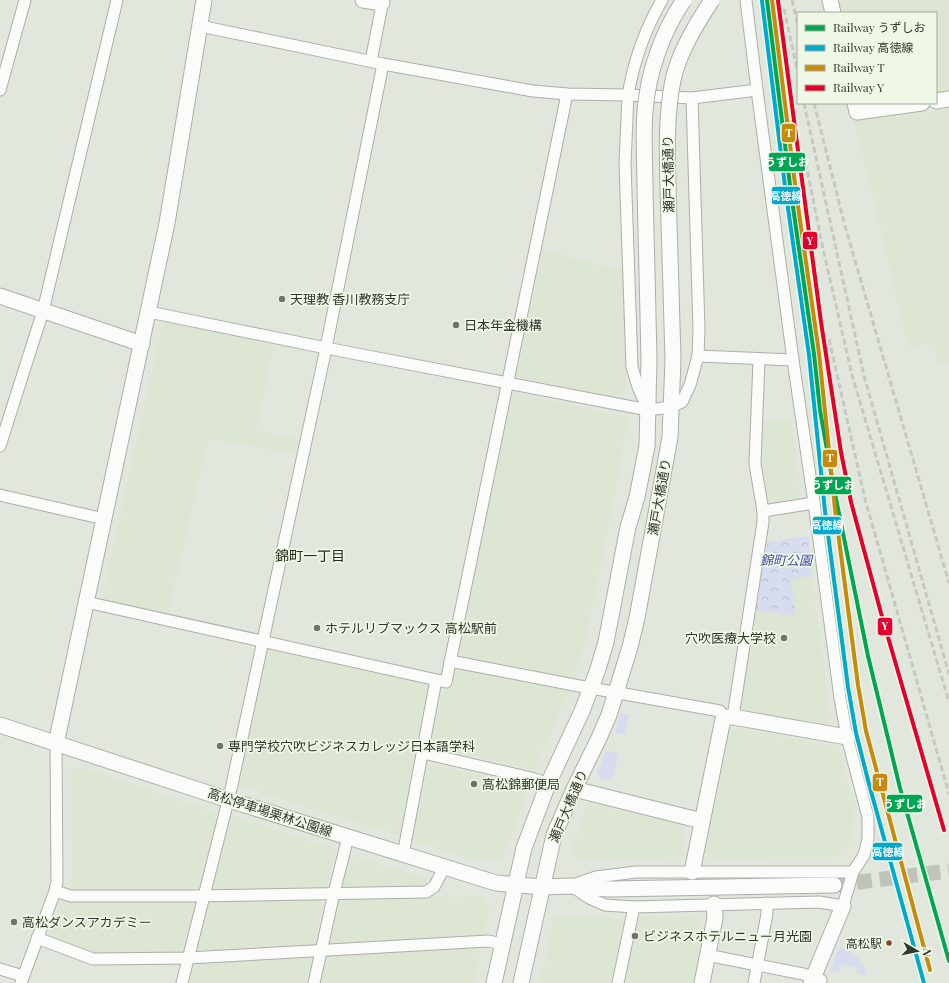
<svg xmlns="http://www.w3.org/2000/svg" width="949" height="983" viewBox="0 0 949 983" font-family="'Playfair Display','Noto Sans JP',serif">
	<defs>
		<pattern id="park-crowns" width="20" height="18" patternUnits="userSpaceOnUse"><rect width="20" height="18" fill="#d7dcee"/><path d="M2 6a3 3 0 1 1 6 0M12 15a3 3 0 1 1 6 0" fill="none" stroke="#b9bdcc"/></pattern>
	</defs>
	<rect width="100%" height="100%" fill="#e2e7dd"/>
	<g fill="#dce6d3">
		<path d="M838,0H949V91L936,93V13H841Z"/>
		<path d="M949,108V363L939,364L934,342L909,347L854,120L907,115Z"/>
		<path d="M543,250L623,271L626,393L619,398L516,377Z"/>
		<path d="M163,321L273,345L256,431L299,440L296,454L208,438L168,614L102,599Z"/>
		<path d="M511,393L629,417L594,601L585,642L573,679L458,657Z"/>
		<path d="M791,419L801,495L798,500L770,504L764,500L758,465L760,423Z"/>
		<path d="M812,576L831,719L829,727L746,711L741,706L755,610L796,616L791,580Z"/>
		<path d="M271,650L423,684L428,690L401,836L238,785L265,653Z"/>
		<path d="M455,668L569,690L535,770L431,747L442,689L451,690Z"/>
		<path d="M737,728L838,747L855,804L852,842L834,857L711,858L705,853L729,733Z"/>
		<path d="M432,765L529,786L503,857L494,860L472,859L413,841L427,769Z"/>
		<path d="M79,767L219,813L199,888L193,891L72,892L71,769Z"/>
		<path d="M588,803L684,826V857L578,859L571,849Z"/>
		<path d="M231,816L336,849L327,885L322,888L216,890L213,885Z"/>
		<path d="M349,854L428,879L426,887L346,888L341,883Z"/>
		<path d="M483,896L489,906L484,936L328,945L336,903L342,898Z"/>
		<path d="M319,899L324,905L314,946L195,954L209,901Z"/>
		<path d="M62,901L192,902L197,907L186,954L93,955L48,939Z"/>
		<path d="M555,917L625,919L612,983H540Z"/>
		<path d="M635,917H696L704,927L693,983H621Z"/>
		<path d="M482,944L474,983H319L325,952Z"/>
		<path d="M313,953L306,983H187L192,961Z"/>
	</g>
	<g fill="#d7dcee">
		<path d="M621,713L629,715L624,735L615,732Z"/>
		<path d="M608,751L616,753L619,755L612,779C606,781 599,779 597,773L605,754Z"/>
		<path d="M844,947C855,954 864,963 868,976L857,973V968L841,964L839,974L831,972L830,971L839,948Z"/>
	</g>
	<path fill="url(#park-crowns)" d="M809,536L812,576L791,580L796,616L755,610L767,542Z"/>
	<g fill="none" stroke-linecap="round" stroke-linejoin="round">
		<path stroke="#bfc4ba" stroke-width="15" stroke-dasharray="15 8" stroke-linecap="butt" d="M834,885L949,871"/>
		<g stroke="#acafa8" stroke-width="13">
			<g id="street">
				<path d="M746,0L757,90"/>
				<path d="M200,26L383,64L533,91L567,94L628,95L625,164L632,367L638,387L647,407"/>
				<path d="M371,61L383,0"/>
				<path d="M0,90L25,0"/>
				<path d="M692,98L699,329L698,356"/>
				<path d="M149,312L326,348L648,410L671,407L682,402L690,385L698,356L793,360"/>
				<path d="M0,446L43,311L117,0"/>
				<path d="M0,495L104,519"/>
				<path d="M763,511L814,503"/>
				<path d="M86,602L446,682L567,94"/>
				<path d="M450,661L574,685L720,711L723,719"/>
				<path d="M733,717L763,522V511L755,464L759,360"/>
				<path d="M423,753L535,779L548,784"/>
				<path d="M403,855L436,680"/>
				<path d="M573,885L596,877L636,872H853"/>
				<path d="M573,887L589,898L605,905L634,907L819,902L843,906L853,872L864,855L868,839V817L847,737L840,698L814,503L793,360L757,90L692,98L628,95C634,60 644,31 662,0"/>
				<path d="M55,891L71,896H194L426,892L434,887L444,868"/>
				<path d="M37,938L93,959L188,958L488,941L503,944"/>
				<path d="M707,955L803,974L821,980"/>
				<path d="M0,969L23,976"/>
				<path d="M21,983L55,891L57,882L56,744"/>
				<path d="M182,983L231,789L325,353L383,64"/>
				<path d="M314,983L334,893L348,837"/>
				<path d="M618,983L634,907"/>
				<path d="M754,983L767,914V903"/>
			</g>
		</g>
		<g stroke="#acafa8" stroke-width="17">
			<g id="secondary">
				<path d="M363,0L382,3"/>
				<path d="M830,0L833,13"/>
				<path d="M936,101L949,99"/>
				<path d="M855,103L857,112L922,103"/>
				<path d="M0,296L142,344"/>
				<path d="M0,725L229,800L496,883L542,887L570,886L586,888L611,889L834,885"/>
				<path d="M56,744L167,223L204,0"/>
				<path d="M574,789L702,821"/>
				<path d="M692,872L723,719L728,717H733L847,737"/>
				<path d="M494,983L524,848L548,784L582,711L598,669L606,642L628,527L637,497L647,446L649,358L645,188"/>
				<path d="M521,983L554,835L574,789L599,738L609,715L630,647L637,618L670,437L673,359L668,187"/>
				<path d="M702,983L715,918L714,904"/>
				<path d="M811,983L843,906"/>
			</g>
		</g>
		<use href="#street" stroke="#fbfbfa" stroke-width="11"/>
		<use href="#secondary" stroke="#fbfbfa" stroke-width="15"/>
		<g stroke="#c6c8c4" stroke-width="3" stroke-dasharray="6 3" stroke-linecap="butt">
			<path d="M792,0L798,25"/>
			<path d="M784,9L798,73"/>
			<path d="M804,103L864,376L949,674"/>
			<path d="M814,103L845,226L949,583"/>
			<path d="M804,154L823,249L852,375L949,702"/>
			<path d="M829,339L865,499L949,794"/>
		</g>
		<g stroke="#acafa8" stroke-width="17" stroke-linecap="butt">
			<g id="secondary-bridge">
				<path d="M668,187C667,151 666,115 673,80C679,52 697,23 712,0"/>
				<path d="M645,188C645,163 643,137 645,111C648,73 662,32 684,0"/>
			</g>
		</g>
		<use href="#secondary-bridge" stroke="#fbfbfa" stroke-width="15"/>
		<g stroke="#eff8e6" stroke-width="7">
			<path id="rail-1" d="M767,0L791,193L814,354L820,410L833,484L868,656L900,788L949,961"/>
		</g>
		<g stroke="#eff8e6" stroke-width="7">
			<path id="rail-2" d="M762,1L786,194L809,355L825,511L848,687L856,733L869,784L924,983"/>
		</g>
		<g stroke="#eff8e6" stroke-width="7">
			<path id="rail-3" d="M772,0L796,192L819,353L835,509L858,685L866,731L930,970"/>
		</g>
		<g stroke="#eff8e6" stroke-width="7">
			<path id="rail-4" d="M778,1L821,322L841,452L851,502L881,613L944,830"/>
		</g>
		<use href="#rail-1" stroke="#00a651" stroke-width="4"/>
		<use href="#rail-2" stroke="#00a9ce" stroke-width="4"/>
		<use href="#rail-3" stroke="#c68a0c" stroke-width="4"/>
		<use href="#rail-4" stroke="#e4002b" stroke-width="4"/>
	</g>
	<g fill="#70746b" stroke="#eff8e6" stroke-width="1.5">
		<circle cx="282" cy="299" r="4"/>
		<circle cx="456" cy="325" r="4"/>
		<circle cx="317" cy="628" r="4"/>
		<circle cx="784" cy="638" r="4"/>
		<circle cx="220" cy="746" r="4"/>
		<circle cx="474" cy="784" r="4"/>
		<circle cx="14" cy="922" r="4"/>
		<circle cx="635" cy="936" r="4"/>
	</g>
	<circle fill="#7a4b2a" stroke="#eff8e6" stroke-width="1.5" cx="889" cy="943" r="3.5"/>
	<g text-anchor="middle" stroke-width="3.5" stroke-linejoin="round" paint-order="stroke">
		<g font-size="12" fill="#32362e" stroke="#eff8e6" text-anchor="end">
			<text x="882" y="948">高松駅</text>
		</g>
		<g font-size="13" fill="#32362e" stroke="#eff8e6">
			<text transform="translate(668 174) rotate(-91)" y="5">瀬戸大橋通り</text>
			<text transform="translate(659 497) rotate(-80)" y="5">瀬戸大橋通り</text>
			<text transform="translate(568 806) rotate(-67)" y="5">瀬戸大橋通り</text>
			<text transform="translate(270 812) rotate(18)" y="5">高松停車場栗林公園線</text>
		</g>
		<g font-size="13" fill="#32362e" stroke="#eff8e6" text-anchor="start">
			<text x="290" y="304">天理教 香川教務支庁</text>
			<text x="464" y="330">日本年金機構</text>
			<text x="325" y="633">ホテルリブマックス 高松駅前</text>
			<text x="776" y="643" text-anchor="end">穴吹医療大学校</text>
			<text x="228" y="751">専門学校穴吹ビジネスカレッジ日本語学科</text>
			<text x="482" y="789">高松錦郵便局</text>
			<text x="22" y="927">高松ダンスアカデミー</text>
			<text x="643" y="941">ビジネスホテルニュー月光園</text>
		</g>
		<g font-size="13" font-style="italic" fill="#4a47a8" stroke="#eff8e6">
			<text x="786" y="565">錦町公園</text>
		</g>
		<g font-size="14" fill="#252c1e" stroke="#eff8e6">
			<text x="310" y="561">錦町一丁目</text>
		</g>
	</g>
	<g stroke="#eff8e6" stroke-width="1.5">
		<rect x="781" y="123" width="15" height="20" rx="4" fill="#c68a0c"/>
		<rect x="768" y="152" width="38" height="20" rx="4" fill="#00a651"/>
		<rect x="771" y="186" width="30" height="19" rx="4" fill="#00a9ce"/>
		<rect x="802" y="231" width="16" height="19" rx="4" fill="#e4002b"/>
		<rect x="822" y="449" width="16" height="19" rx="4" fill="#c68a0c"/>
		<rect x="814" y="476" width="38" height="19" rx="4" fill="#00a651"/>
		<rect x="812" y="516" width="30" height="19" rx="4" fill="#00a9ce"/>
		<rect x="877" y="617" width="16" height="19" rx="4" fill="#e4002b"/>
		<rect x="872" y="773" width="16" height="19" rx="4" fill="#c68a0c"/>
		<rect x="886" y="794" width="37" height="19" rx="4" fill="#00a651"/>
		<rect x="872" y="842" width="31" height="19" rx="4" fill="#00a9ce"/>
	</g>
	<g font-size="11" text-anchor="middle" font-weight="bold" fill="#fff">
		<text x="789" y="137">T</text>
		<text x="787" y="166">うずしお</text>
		<text x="786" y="200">高徳線</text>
		<text x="810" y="245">Y</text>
		<text x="830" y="462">T</text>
		<text x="833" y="489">うずしお</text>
		<text x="827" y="529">高徳線</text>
		<text x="885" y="630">Y</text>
		<text x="880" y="786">T</text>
		<text x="905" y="808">うずしお</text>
		<text x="888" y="856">高徳線</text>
	</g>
	<rect x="797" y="12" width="140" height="92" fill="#eff8e6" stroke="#a3aa9c"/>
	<rect x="805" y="25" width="20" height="6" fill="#00a651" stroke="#a3aa9c"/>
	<text x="833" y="32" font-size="12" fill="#32362e">Railway うずしお</text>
	<rect x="805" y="45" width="20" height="6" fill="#00a9ce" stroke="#a3aa9c"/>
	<text x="833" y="52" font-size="12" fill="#32362e">Railway 高徳線</text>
	<rect x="805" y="65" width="20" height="6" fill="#c68a0c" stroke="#a3aa9c"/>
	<text x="833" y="72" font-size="12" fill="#32362e">Railway T</text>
	<rect x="805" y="85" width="20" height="6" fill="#e4002b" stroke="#a3aa9c"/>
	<text x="833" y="92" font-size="12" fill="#32362e">Railway Y</text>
	<g transform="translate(917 951) rotate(99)" stroke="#eff8e6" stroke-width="3" paint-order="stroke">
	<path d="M0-3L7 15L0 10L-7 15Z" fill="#32362e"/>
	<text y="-6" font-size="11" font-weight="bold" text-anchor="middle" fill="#32362e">N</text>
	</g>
</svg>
